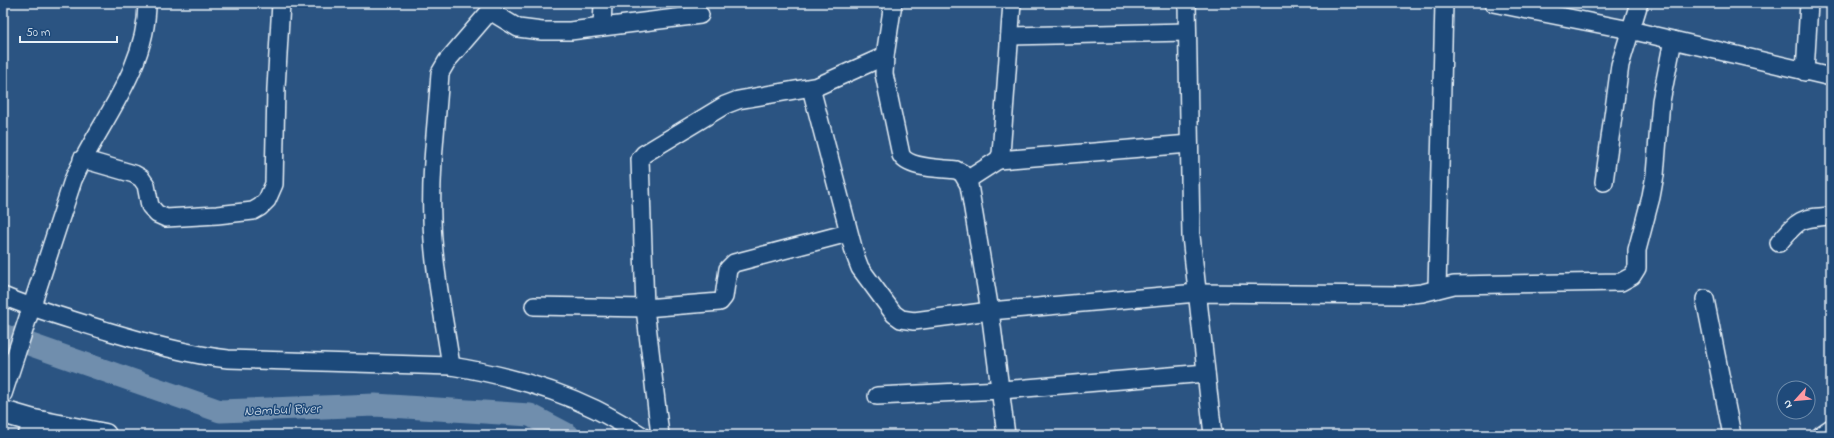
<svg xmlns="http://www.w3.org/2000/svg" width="1834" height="438" viewBox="0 0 1834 438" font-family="'Indie Flower',sans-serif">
	<rect width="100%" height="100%" fill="#2b5482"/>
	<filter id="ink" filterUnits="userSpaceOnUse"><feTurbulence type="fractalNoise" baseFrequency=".025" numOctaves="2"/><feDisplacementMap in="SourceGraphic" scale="8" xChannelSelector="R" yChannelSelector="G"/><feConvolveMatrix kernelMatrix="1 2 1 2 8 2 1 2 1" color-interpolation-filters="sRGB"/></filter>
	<g filter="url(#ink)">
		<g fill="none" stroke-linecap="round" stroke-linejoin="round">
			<path stroke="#708ead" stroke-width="23" d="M3,335L220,411L375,405L530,415L568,435"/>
		</g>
		<path fill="#5d7da1" stroke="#e8f1f8" d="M3,174L9,177L3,194Z"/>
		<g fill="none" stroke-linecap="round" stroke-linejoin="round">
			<g stroke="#e8f1f8" stroke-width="20">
				<g id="minor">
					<path d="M893,3L885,56L884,74L901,155C908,169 942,168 956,170L962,173L969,185L990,311L1006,435"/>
					<path d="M1187,3L1191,236L1213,435"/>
					<path d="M1493,3L1630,30L1831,77"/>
					<path d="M490,11L518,28L542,31H570L700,15"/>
					<path d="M602,27L603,3"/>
					<path d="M1010,36L1187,32"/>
					<path d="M1805,72L1809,3"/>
					<path d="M811,88L855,255L860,268L894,314L901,319L914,321L990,311L1197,293L1402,295L1422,293L1454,285L1621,282L1632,276L1637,268V250L1651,197L1655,175L1661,101L1673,40"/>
					<path d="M82,159L134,174L141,178L146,185L150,206L157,214L166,218L217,215L253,211L260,207L267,200L274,184L276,88L281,3"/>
					<path d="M998,160L1189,144"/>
					<path d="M967,180L998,160L1001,154L1012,3"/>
					<path d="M1604,182L1620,65L1639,3"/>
					<path d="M1779,243C1799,219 1800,218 1831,216"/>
					<path d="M1437,289L1444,3"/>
					<path d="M3,296C36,310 70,319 104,330C145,342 185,354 228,359L451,366C500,374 550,387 595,409C611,417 626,426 641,435"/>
					<path d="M1705,299L1732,435"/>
					<path d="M534,306L645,308L720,302L724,297L728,269L734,263L848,233"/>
					<path d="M451,366C444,317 433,268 432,219C430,170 437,121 440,73L447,61L490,11L491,3"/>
					<path d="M3,394L73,180C99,122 147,70 147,3"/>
					<path d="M877,396L1001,390L1206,373"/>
					<path d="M27,435L34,421"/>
					<path d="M660,435L645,308L640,159L644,154L725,105L738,100L818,86L885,56"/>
					<path d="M1821,435L1831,428"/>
				</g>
			</g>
			<g stroke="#e8f1f8" stroke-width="25">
				<path id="highway" d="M3,412L34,421L105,435"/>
			</g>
			<use href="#minor" stroke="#1f4a7a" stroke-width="17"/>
			<use href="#highway" stroke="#1f4a7a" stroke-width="22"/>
		</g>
	</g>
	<g text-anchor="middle" stroke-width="3" stroke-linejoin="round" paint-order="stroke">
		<g font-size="14" font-style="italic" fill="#d0dde9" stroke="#1f4a7a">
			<text transform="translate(282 409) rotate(-2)" y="5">Nambul River</text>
		</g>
	</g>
	<rect width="1834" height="438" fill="none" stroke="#1f4a7a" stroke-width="16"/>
	<rect x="8" y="8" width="1818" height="422" fill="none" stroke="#e8f1f8" stroke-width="1.5" filter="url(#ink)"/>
	<g transform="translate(1796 400) rotate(243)"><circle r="19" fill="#1f4a7a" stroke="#6f8dac"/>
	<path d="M0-3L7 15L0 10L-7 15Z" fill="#ff9aa2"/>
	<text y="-6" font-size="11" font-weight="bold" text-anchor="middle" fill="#e8f1f8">N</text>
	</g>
	<path d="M20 36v6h97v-6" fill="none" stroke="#e8f1f8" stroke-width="2"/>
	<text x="26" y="36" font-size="12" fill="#e8f1f8" stroke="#1f4a7a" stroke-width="3" paint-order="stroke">50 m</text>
</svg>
